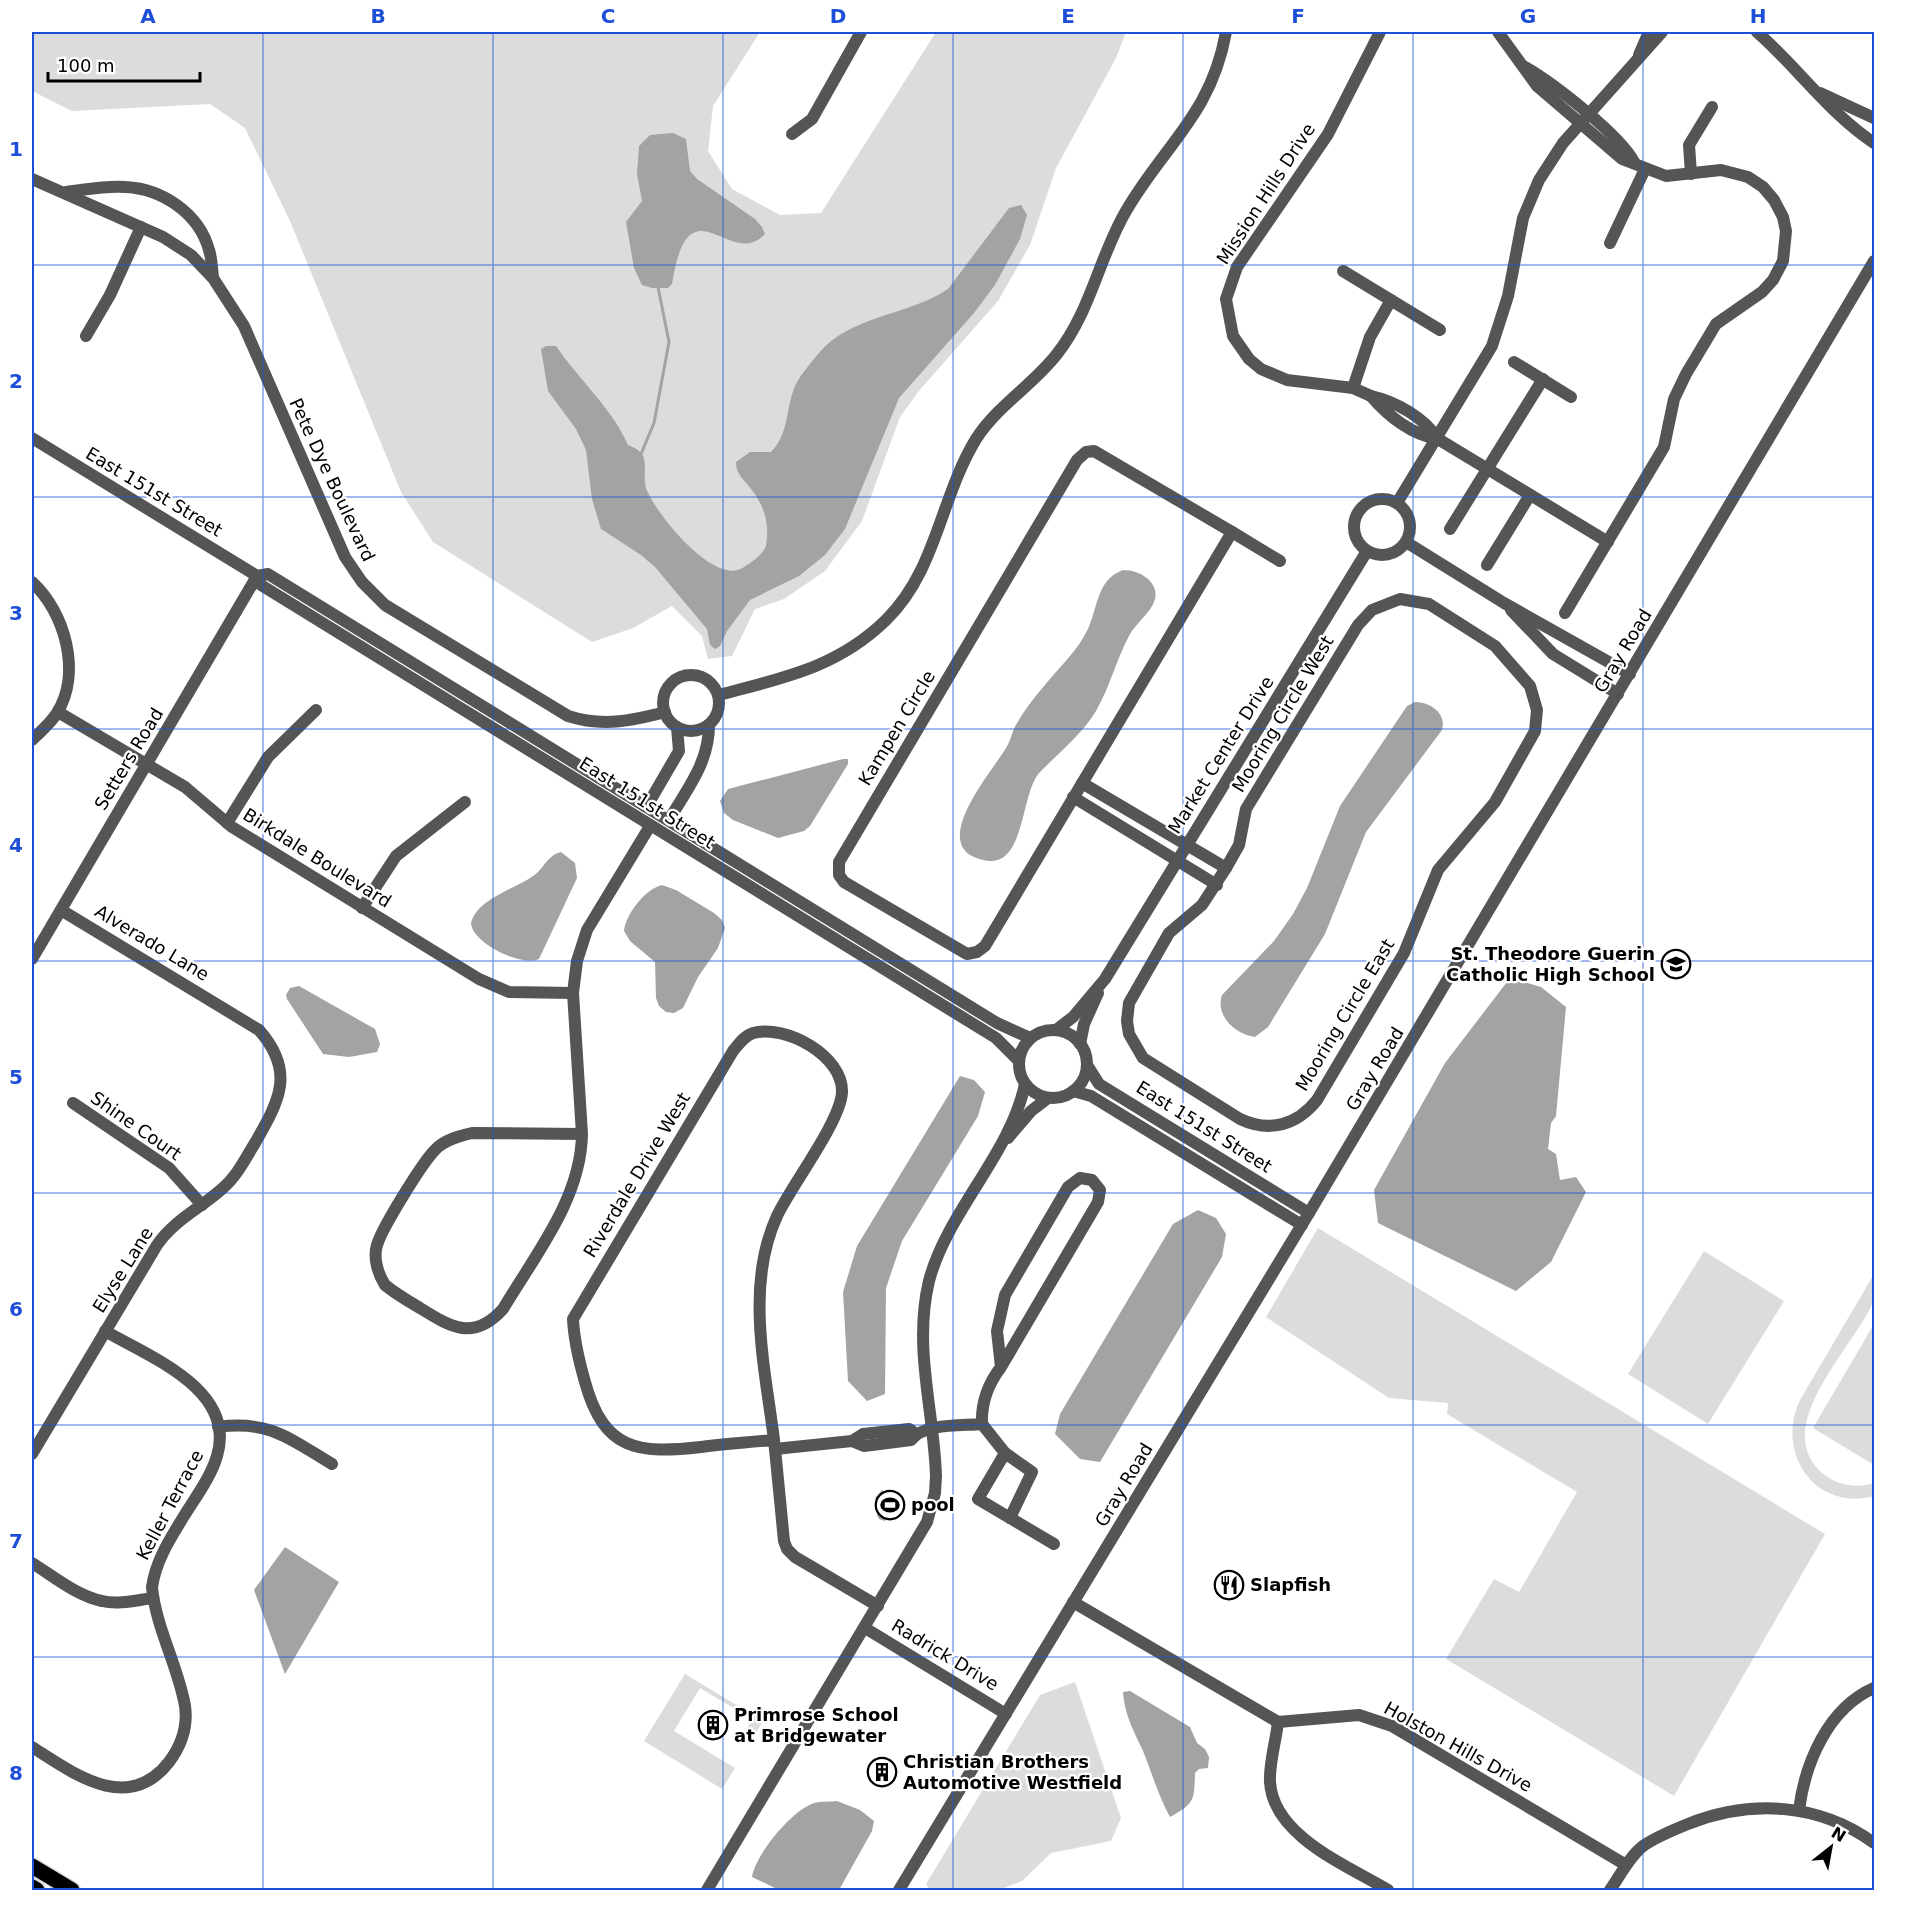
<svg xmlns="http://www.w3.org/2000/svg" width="1906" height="1922" viewBox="0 0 1906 1922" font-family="'DejaVu Sans',sans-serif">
	<rect width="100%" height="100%" fill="#fff"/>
	<g fill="#dcdcdc">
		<path d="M32,32H760L713,106L708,151L732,189L780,215L821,213L936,32H1126L1116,58L1056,168L1030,245L998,301L918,392L900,417L862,521L825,571L784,599L755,609L732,656L708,659L702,636L672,606L633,628L592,642L433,542L401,492L290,221L245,128L210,104L72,111L32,91Z"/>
		<path d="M1318,1228L1825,1534L1674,1796L1446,1659L1494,1579L1519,1592L1577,1492L1447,1414L1448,1403L1389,1398L1266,1317Z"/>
		<path d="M1704,1251L1784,1301L1708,1424L1628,1374Z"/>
		<path d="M1874,1274C1875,1283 1877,1294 1873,1302C1854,1348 1765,1431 1826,1476C1840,1486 1858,1488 1874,1483V1496C1815,1512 1775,1453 1800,1400Z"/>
		<path d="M1874,1324V1465L1813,1428Z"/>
		<path d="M685,1674L763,1721L749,1744L741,1739L752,1719L700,1688L674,1731L735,1768L722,1789L644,1741Z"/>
		<path d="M1075,1682L1121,1818L1111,1841L1051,1853L1022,1881L999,1890H930L926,1884L1040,1695Z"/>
	</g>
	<g fill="#a3a3a3">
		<path d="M673,133L686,139L690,171L697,179L755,219L762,227L765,234C730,272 689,177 672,284L668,288H652L642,285L634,268L626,222L642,201L637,174L639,146L650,135Z"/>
		<path d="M1021,205L1027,215L1020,239L995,285L974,313L899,398L845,529L825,555L799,576L750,600L727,631L720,646L715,649L710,645L707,629L655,567L641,555L601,529L592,499L586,450L576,429L548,391L541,349L546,346H556C579,380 612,408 628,445C635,448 640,450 643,456C647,464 643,478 646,488C655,513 715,588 744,567C752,562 764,554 766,545C770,524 764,505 751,489C744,479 736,475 736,462L750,452H771C790,433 785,407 796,384C801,374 811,363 818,354C850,315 908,316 948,289L1009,208Z"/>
		<path d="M1123,570C1132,570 1141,573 1148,579C1170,601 1138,618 1129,636C1116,660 1110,687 1096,711C1082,734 1060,752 1041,771C1018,792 1028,881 974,857C933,839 993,770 1006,748C1011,740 1012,731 1017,723C1032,698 1051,678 1070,656C1077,648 1083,639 1088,629C1098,607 1097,579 1123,570Z"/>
		<path d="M1415,702C1430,702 1447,713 1442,730L1366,832L1325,934L1268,1027L1255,1037C1235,1034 1215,1016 1222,995L1274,941L1293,914L1307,888L1340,806L1407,706Z"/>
		<path d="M843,759H848V764L810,826L804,831L778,838L733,820L724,813L720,801L728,789Z"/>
		<path d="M561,852L575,863L577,878L539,959C521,967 472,943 471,923C478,897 518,889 537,873C545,865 550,854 561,852Z"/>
		<path d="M662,885L676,890L714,913L722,920L725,928L718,948L698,977L683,1008L674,1013L666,1012L659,1006L656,998L655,962L630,941L624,931C626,914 645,889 662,885Z"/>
		<path d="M1510,978L1541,987L1566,1007L1556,1116L1551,1123L1548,1149L1556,1154L1560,1180L1576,1177L1586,1192L1551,1262L1516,1291L1378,1223L1374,1190L1445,1063Z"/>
		<path d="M299,986L375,1029L380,1044L377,1052L349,1057L323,1054L287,999L286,995L290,988Z"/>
		<path d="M960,1076L974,1080L985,1092L978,1116L902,1241L886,1288L885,1394L867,1401L848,1381L843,1292L857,1246Z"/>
		<path d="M1198,1210L1216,1218L1226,1234L1222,1257L1100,1462L1080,1459L1055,1434L1060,1414L1173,1224Z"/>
		<path d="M882,1490L897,1504L885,1521L879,1519L877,1515L884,1505L875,1498Z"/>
		<path d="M285,1547L339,1582L285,1674L254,1590Z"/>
		<path d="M1130,1691L1190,1727L1197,1743L1205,1749L1209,1757L1208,1768L1199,1769L1195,1773C1194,1801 1195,1803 1170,1817C1158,1795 1152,1773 1143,1751C1134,1732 1124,1713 1123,1692Z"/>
		<path d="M837,1801L860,1810L874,1821L872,1831L839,1890H779L752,1877C755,1855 792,1810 814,1803C821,1801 830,1802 837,1801Z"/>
	</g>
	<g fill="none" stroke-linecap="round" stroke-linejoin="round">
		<path stroke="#a3a3a3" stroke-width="3" d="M641,454L654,423L669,342L658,287"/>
		<g stroke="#dbdbdb" stroke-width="18">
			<g id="major">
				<path d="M32,1866L72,1890"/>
				<path d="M32,1887L37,1890"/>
			</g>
		</g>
		<g stroke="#555" stroke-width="12">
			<path d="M1498,32L1537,86L1622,159L1666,176L1721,170L1748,177L1763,187L1774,200L1783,217L1786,231L1783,261L1773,280L1762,292L1716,324L1686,374L1674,399L1664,447L1565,613"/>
			<path d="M1757,32C1798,68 1829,113 1874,143"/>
			<path d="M1639,55L1649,32"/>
			<path d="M1525,67C1553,83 1620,135 1634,162"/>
			<path d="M1820,93L1874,118"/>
			<path d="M792,134L812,119L861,32"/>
			<path d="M1691,174L1689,145L1712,107"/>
			<path d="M32,179L163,237L191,255L213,278L244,326L345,557L362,582L385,605L568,716C602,727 631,721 665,712"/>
			<path d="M66,192C85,190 106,185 126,187C162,189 199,213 209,250C212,259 212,269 213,278"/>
			<path d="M1610,243L1645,169"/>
			<path d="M1343,271L1440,330"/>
			<path d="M86,336L110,295L141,227"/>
			<path d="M1514,362L1571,397"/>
			<path d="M1353,388L1370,337L1391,300"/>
			<path d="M1371,396L1353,388L1287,380L1261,369L1249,359L1233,336L1226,299L1237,267L1328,134L1380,32"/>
			<path d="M32,438L257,576L261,585L996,1038L1018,1060"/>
			<path d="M1438,439C1425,418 1395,401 1371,396C1388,416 1412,435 1438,439L1608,542"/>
			<path d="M1094,451L1232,532L985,946L977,952L967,954L844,882L839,875V862L1077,460L1086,452Z"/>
			<circle cx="1382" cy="527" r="28"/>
			<path d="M1397,503L1492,346L1508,296L1523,218L1539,180L1563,143L1662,32"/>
			<path d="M1450,529L1543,379"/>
			<path d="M1232,532L1280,561"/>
			<path d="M1406,542L1504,603L1630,674"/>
			<path d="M1487,565L1530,495"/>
			<path d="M257,576L268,574L997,1023L1030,1038"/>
			<path d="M32,582C65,612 82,673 57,713C50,724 40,732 32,740"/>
			<path d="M1400,599L1429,604L1495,646L1530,686L1537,710L1535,731L1495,802L1438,870L1404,953L1317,1100C1297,1125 1270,1133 1240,1119L1143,1058L1129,1034L1127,1021L1129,1003L1169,933L1202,905L1226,868L1239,845L1246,809L1358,625L1372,610Z"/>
			<path d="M1511,610L1553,654L1618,694"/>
			<circle cx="691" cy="703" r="28"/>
			<path d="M719,695C782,678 837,668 886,620C937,570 940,498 976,439C997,406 1033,385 1057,354C1091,311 1099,257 1126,211C1165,144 1211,115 1226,32"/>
			<path d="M58,712L185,787L232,827L479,979L509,992L573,993"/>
			<path d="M1082,783L1226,868"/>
			<path d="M1073,797L1217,885"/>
			<path d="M647,806L679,751L677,727"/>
			<path d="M669,820C687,789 709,763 709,725"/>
			<path d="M227,823L268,757L316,710"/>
			<path d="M362,908L396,856L465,802"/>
			<path d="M32,959L257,576"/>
			<circle cx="1053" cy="1064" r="34"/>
			<path d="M1056,1030L1073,1017L1105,979L1367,551"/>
			<path d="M1080,1044L1084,1024L1098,993"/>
			<path d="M1087,1065L1099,1084L1309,1213"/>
			<path d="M1073,1091L1091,1096L1302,1225"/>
			<path d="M73,1103L169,1168L202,1205"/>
			<path d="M582,1134L472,1133C459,1136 444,1140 435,1150C422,1163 382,1228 377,1245C373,1258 378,1274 385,1285C396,1294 408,1301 420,1308C452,1328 474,1341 503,1309C535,1255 581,1199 582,1134L573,993L577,961L587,930L650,826"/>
			<path d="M1008,1138L1031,1111L1048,1098"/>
			<path d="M982,1424C981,1402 988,1384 1001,1367L1098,1202L1100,1190L1092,1180L1080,1178L1068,1187L1005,1295L997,1331L1001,1367"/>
			<path d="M982,1424L1005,1453L978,1499L1054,1544"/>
			<path d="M218,1427C270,1420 290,1439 332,1464"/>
			<path d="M774,1440C750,1442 725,1444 701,1447C638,1454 604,1451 585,1382C579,1361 574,1341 573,1319L733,1051C739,1044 744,1036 753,1033C786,1024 843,1056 842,1092C841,1121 791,1186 777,1216C745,1286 765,1367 774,1440L775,1449L784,1541L787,1549L795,1557L878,1606"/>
			<path d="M852,1441L863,1434L909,1429L916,1434"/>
			<path d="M775,1449L852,1441L864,1446L911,1440C924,1423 962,1426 982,1424"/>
			<path d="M1005,1453L1032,1472L1010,1518"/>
			<path d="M32,1454L157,1245C174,1220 201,1208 223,1188C237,1176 245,1159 255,1143C279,1101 296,1072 259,1030L61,910"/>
			<path d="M32,1563C53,1576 77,1596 102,1601C119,1605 137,1600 153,1598"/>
			<path d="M1073,1602L1278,1722L1359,1715L1392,1726L1626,1865"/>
			<path d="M865,1628L1006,1714"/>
			<path d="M1278,1722C1276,1741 1269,1763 1270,1782C1273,1836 1348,1866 1388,1890"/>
			<path d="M32,1747C73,1773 128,1815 169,1762C181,1746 188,1727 185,1706C178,1666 156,1628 152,1587C156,1560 170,1539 184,1516C195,1498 211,1477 217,1456C237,1390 150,1357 105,1331"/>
			<path d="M1799,1810C1805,1763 1828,1708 1874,1688"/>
			<path d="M707,1890L927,1522L935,1493L936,1476C934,1410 913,1348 929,1281C947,1212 1011,1153 1025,1084"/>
			<path d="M899,1890L1309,1213L1874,261"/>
			<path d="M1610,1890C1620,1876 1629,1857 1643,1846C1656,1837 1673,1830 1688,1824C1751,1799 1819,1803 1874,1843"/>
		</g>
		<use href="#major" stroke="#000" stroke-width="15"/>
	</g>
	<path fill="none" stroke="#1d4ed8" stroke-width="1.5" stroke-opacity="0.55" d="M263,32V1890M493,32V1890M723,32V1890M953,32V1890M1183,32V1890M1413,32V1890M1643,32V1890M32,265H1874M32,497H1874M32,729H1874M32,961H1874M32,1193H1874M32,1425H1874M32,1657H1874"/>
	<defs>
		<g id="school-ring" transform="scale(1.5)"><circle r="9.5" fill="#fff" stroke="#000" stroke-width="1.5"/><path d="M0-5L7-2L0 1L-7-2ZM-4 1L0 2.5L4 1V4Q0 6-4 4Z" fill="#000"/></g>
		<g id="stadium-ring" transform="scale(1.5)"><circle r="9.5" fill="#fff" stroke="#000" stroke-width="1.5"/><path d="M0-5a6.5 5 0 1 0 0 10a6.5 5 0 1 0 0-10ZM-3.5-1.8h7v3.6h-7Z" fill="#000"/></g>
		<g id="restaurant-ring" transform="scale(1.5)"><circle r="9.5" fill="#fff" stroke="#000" stroke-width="1.5"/><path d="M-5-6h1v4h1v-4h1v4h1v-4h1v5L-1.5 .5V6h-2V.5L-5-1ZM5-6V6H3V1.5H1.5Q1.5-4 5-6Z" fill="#000"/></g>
		<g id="building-ring" transform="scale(1.5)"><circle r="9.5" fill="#fff" stroke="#000" stroke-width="1.5"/><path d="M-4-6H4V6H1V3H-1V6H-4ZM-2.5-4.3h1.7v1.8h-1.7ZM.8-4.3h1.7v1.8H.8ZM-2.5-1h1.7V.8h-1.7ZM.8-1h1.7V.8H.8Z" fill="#000"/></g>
	</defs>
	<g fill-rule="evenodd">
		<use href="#school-ring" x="1676" y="964"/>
		<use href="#stadium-ring" x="890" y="1505"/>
		<use href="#restaurant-ring" x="1229" y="1585"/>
		<use href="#building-ring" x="713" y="1725"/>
		<use href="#building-ring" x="882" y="1772"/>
	</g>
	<g text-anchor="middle" stroke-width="4.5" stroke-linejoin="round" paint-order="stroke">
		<g font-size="18" fill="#000" stroke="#fff">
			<text transform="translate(1266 194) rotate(-57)" y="6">Mission Hills Drive</text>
			<text transform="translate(332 480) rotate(65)" y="6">Pete Dye Boulevard</text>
			<text transform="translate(154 492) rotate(31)" y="6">East 151st Street</text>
			<text transform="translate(1623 651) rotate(-59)" y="6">Gray Road</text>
			<text transform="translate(1283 714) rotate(-59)" y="6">Mooring Circle West</text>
			<text transform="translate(897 728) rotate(-59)" y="6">Kampen Circle</text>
			<text transform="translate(1221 755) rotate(-58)" y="6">Market Center Drive</text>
			<text transform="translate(129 759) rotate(-59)" y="6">Setters Road</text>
			<text transform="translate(647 803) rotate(32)" y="6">East 151st Street</text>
			<text transform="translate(317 858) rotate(32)" y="6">Birkdale Boulevard</text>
			<text transform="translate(152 943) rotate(31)" y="6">Alverado Lane</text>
			<text transform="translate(1345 1015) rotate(-59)" y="6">Mooring Circle East</text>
			<text transform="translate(1375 1069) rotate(-59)" y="6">Gray Road</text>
			<text transform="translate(136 1126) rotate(35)" y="6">Shine Court</text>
			<text transform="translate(1204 1127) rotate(32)" y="6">East 151st Street</text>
			<text transform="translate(637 1175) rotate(-59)" y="6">Riverdale Drive West</text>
			<text transform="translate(123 1270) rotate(-58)" y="6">Elyse Lane</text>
			<text transform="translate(1124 1485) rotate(-59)" y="6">Gray Road</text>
			<text transform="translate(170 1505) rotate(-62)" y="6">Keller Terrace</text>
			<text transform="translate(945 1655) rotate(31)" y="6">Radrick Drive</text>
			<text transform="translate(1458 1747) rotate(29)" y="6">Holston Hills Drive</text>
		</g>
		<g font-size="18" font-weight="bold" fill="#000" stroke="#fff" text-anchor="start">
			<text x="1655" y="960" text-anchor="end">St. Theodore Guerin<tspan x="1655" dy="21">Catholic High School</tspan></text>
			<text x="911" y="1511">pool</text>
			<text x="1250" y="1591">Slapfish</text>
			<text x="734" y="1721">Primrose School<tspan x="734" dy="21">at Bridgewater</tspan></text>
			<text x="903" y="1768">Christian Brothers<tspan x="903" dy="21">Automotive Westfield</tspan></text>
		</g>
	</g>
	<rect width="1906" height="1922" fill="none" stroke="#ffffff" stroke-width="66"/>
	<g transform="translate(1831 1847) rotate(31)" stroke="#ffffff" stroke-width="4.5" paint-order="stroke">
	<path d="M0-4.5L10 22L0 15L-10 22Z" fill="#000000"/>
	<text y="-9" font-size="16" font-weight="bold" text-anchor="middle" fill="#000000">N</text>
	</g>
	<path d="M48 72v9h152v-9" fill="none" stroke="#000000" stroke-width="3"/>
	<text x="57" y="72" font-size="18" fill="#000000" stroke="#ffffff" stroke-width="4.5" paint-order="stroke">100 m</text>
	<rect x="33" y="33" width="1840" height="1856" fill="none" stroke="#1d4ed8" stroke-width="2"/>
	<g font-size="20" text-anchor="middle" font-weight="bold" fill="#1d4ed8">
		<text x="148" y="23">A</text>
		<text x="378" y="23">B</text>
		<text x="608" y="23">C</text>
		<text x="838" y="23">D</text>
		<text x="1068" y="23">E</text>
		<text x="1298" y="23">F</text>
		<text x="1528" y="23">G</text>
		<text x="1758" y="23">H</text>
		<text x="16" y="156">1</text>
		<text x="16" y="388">2</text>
		<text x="16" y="620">3</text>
		<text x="16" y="852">4</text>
		<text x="16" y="1084">5</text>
		<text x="16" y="1316">6</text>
		<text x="16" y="1548">7</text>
		<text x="16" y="1780">8</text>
	</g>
</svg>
